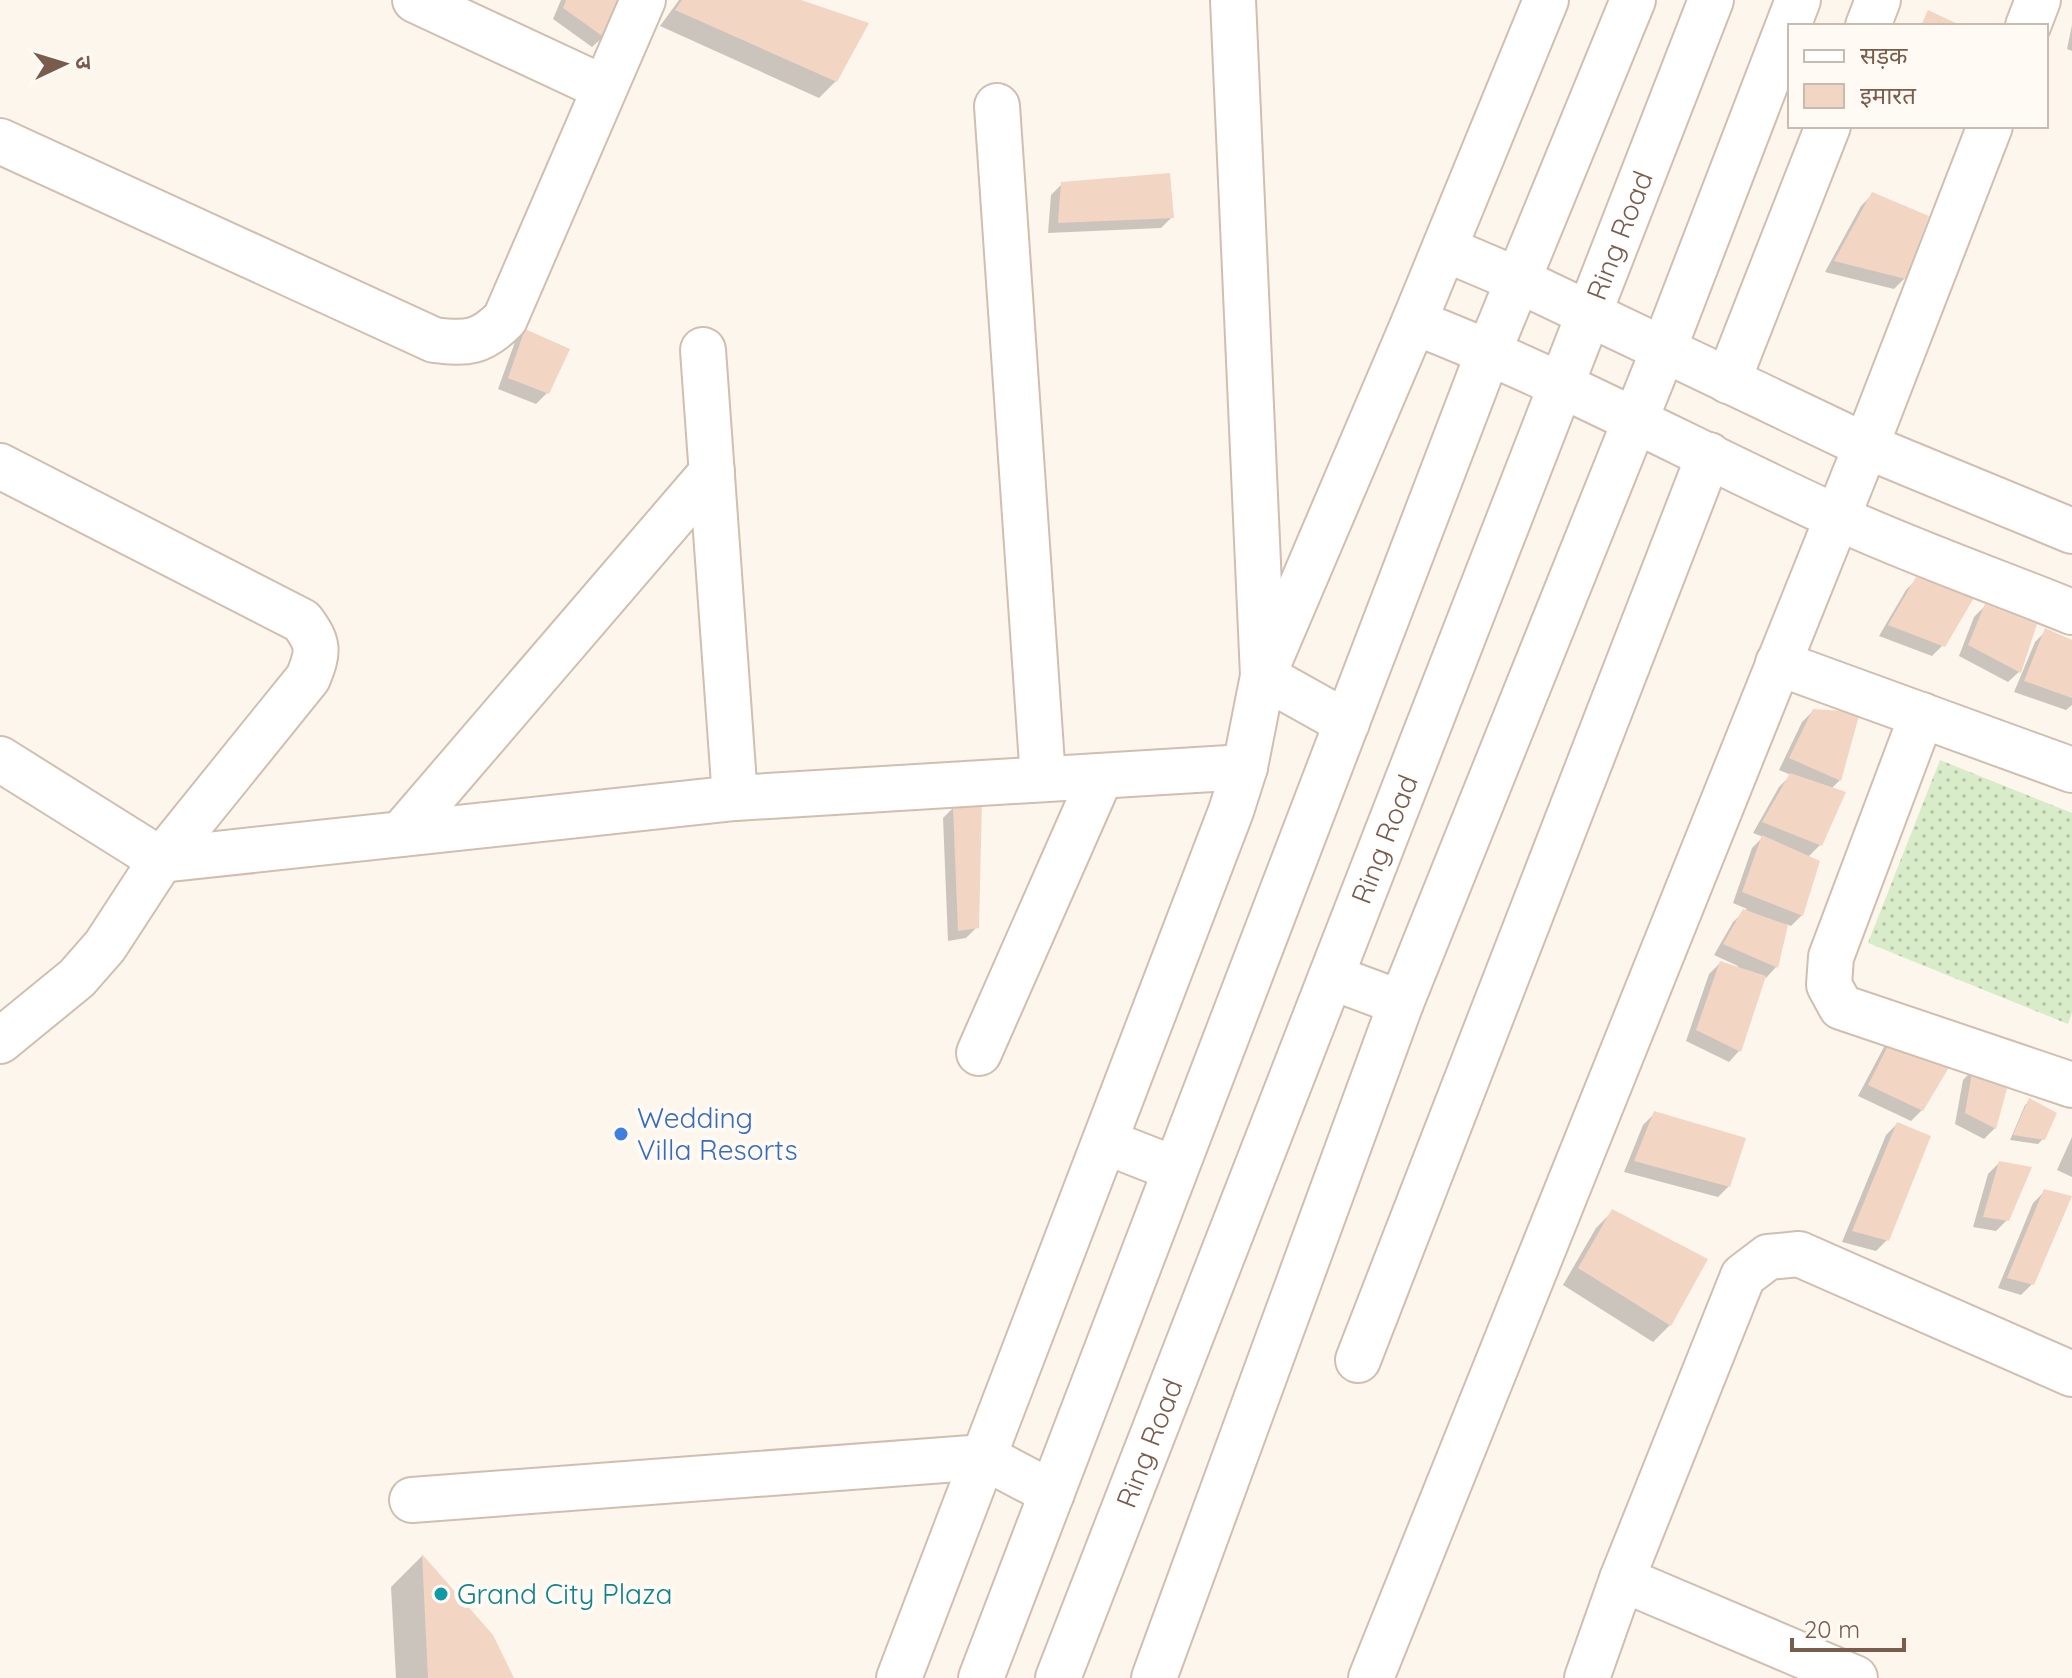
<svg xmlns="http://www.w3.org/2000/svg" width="2072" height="1678" viewBox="0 0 2072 1678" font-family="Quicksand,'Noto Sans Devanagari',sans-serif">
	<defs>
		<pattern id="grass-dots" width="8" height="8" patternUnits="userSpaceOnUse" patternTransform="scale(2)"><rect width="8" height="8" fill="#d8ecc9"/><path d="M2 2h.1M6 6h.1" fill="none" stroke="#b4c2a5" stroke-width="1.8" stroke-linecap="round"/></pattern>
	</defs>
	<rect width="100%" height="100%" fill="#fdf6ec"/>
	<path fill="url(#grass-dots)" d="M1940,760L2072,813V1013L2068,1024L1868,943Z"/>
	<g fill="#0003">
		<path d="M561,0H618L603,37L592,47L553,19Z"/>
		<path d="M679,0H795L836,81L819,98L660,26Z"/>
		<path d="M2072,25V51L2067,49Z"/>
		<path d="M1062,184L1172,217L1161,228L1048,233L1051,195Z"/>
		<path d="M1872,195L1905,278L1894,289L1825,272L1861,206Z"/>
		<path d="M525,331L547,393L536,404L498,389L515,342Z"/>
		<path d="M1917,579L1943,645L1932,656L1879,636L1906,590Z"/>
		<path d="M1985,606L2020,671L2008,682L1959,656L1974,617Z"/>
		<path d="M2046,631L2072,642V705L2066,710L2014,692L2035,642Z"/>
		<path d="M1813,711L1840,780L1831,789L1821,844L1807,858L1802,915L1791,926L1786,924L1776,967L1766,978L1764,977L1739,1051L1729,1062L1686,1041L1709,974L1720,963L1737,969L1738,966L1714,955L1733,922L1747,909L1733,903L1752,848L1763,837L1753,833L1779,787L1791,775L1779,770L1802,722Z"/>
		<path d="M954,807L977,927L966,938L948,941L943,818Z"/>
		<path d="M1895,1037L1922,1110L1911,1121L1858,1096L1884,1047Z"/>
		<path d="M1974,1069L1995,1128L1984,1139L1955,1124L1963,1080Z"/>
		<path d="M2030,1101L2043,1139L2038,1144L2010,1140L2025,1105Z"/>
		<path d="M1654,1114L1729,1186L1718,1197L1624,1172L1643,1125Z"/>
		<path d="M1897,1124L1887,1240L1876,1251L1842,1242L1886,1135Z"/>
		<path d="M2072,1137V1177L2057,1170Z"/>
		<path d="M1999,1163L2007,1220L1996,1231L1973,1227L1988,1174Z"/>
		<path d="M2044,1192L2032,1284L2021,1295L1998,1288L2033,1203Z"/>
		<path d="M1612,1212L1705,1260L1670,1325L1653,1342L1563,1285L1596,1228Z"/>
		<path d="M422,1556L491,1637L511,1678H396L391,1587Z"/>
	</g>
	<g fill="#f3d5c3">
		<path d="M566,0H621L605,38L563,8Z"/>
		<path d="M682,0H801L869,23L837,82L675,10Z"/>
		<path d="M1928,10L1962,26H1921Z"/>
		<path d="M1170,173L1174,218L1058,223L1061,182Z"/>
		<path d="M1872,192L1929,216L1906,279L1834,261Z"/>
		<path d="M525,329L570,349L549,394L508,378Z"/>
		<path d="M1916,577L1975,596L1945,647L1888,625Z"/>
		<path d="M1985,604L2037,624L2021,673L1968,645Z"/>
		<path d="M2045,628L2072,640V698L2024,681Z"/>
		<path d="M1813,709L1860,712L1841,781L1789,758Z"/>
		<path d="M1790,773L1846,792L1822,846L1762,822Z"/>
		<path d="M982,800L979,928L958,931L953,806Z"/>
		<path d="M1762,835L1820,861L1803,916L1742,892Z"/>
		<path d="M1743,909L1788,925L1778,968L1723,944Z"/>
		<path d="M1720,961L1766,976L1741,1052L1696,1030Z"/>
		<path d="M1894,1034L1951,1064L1923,1111L1868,1085Z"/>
		<path d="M1973,1067L2009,1081L1996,1129L1965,1113Z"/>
		<path d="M2029,1098L2057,1113L2045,1140L2013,1135Z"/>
		<path d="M1654,1111L1746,1138L1730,1187L1634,1161Z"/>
		<path d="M1897,1122L1931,1136L1889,1241L1852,1231Z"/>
		<path d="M1999,1161L2032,1167L2009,1221L1983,1217Z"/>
		<path d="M2044,1189L2072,1196L2034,1285L2007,1278Z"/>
		<path d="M1612,1209L1708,1259L1671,1326L1578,1268Z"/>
		<path d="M422,1554L493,1635L514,1678H428Z"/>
	</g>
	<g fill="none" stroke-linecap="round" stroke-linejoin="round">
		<g stroke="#d1beb0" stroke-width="48">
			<g id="minor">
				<path d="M415,0L604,88"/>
				<path d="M1868,26L1878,0"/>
				<path d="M2028,26L2038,0"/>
				<path d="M997,106L1043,779"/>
				<path d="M0,141L434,340C468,344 481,343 505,319L643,0"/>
				<path d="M1445,249L1518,280L1866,446L2072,531"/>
				<path d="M1414,322C1559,378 1694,452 1834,516C1912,552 1993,580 2072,612"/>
				<path d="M703,350L735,798"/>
				<path d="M1728,381L1828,126"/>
				<path d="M0,466L302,621C319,644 319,651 308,678L161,860L105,946L77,978L0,1041"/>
				<path d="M1778,663L2072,770"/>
				<path d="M1922,715L1831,957L1829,985L1841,1007L2072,1085"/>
				<path d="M1347,723L1263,676L1414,322L1546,0"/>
				<path d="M0,759L161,860L735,798L1245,767"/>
				<path d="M401,834L712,472"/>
				<path d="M1331,977L1401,1003"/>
				<path d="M979,1053L1101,776"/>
				<path d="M1106,1142L1175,1169"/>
				<path d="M1358,1360L1709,455"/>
				<path d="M412,1500L984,1457L1052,1493"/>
				<path d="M1622,1579L1743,1276L1768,1257L1799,1254L2072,1374"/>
				<path d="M899,1678L1231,811L1245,767L1263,676L1233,0"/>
				<path d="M981,1678L1489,351L1633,0"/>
				<path id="s1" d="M1058,1678L1711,0"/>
				<path d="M1154,1678L1401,1003L1663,351L1798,0"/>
				<path d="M1371,1678L1866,446L1990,126"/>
				<path d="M1587,1678L1622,1579L1855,1678"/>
			</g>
		</g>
		<use href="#minor" stroke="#fff" stroke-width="44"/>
	</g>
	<circle fill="#3f7fe0" stroke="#fffaf3" stroke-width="3" cx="621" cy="1134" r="8"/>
	<circle fill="#0f9aa8" stroke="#fffaf3" stroke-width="3" cx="441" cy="1594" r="8"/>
	<g text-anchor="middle" stroke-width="8" stroke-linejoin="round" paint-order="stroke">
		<g font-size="28" fill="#7a5c4d" stroke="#fffaf3">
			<text dy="10" stroke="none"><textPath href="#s1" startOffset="1548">Ring Road</textPath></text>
			<text dy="10" stroke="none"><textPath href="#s1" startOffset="900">Ring Road</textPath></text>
			<text dy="10" stroke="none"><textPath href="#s1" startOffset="252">Ring Road</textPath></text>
		</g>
		<g font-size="28" fill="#366cbe" stroke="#fffaf3" text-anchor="start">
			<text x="637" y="1128">Wedding<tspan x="637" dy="32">Villa Resorts</tspan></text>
		</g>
		<g font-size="28" fill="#0d838f" stroke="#fffaf3" text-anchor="start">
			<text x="457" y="1604">Grand City Plaza</text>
		</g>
	</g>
	<rect x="1788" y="24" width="260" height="104" fill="#fffaf3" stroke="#cabbb1" stroke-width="2"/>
	<rect x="1804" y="50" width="40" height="12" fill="#ffffff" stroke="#cabbb1" stroke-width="2"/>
	<text x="1860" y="64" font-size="24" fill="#7a5c4d">सड़क</text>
	<rect x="1804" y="84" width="40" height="24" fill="#f3d5c3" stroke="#cabbb1" stroke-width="2"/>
	<text x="1860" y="104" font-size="24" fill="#7a5c4d">इमारत</text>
	<g transform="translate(64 64) rotate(86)" stroke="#fffaf3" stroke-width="6" paint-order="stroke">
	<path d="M0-6L14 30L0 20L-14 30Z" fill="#7a5c4d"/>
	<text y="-12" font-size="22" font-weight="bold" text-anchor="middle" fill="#7a5c4d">उ</text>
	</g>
	<path d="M1792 1638v12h112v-12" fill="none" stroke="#7a5c4d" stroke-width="4"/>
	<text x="1804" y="1638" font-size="24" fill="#7a5c4d" stroke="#fffaf3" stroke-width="6" paint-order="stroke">20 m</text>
</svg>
